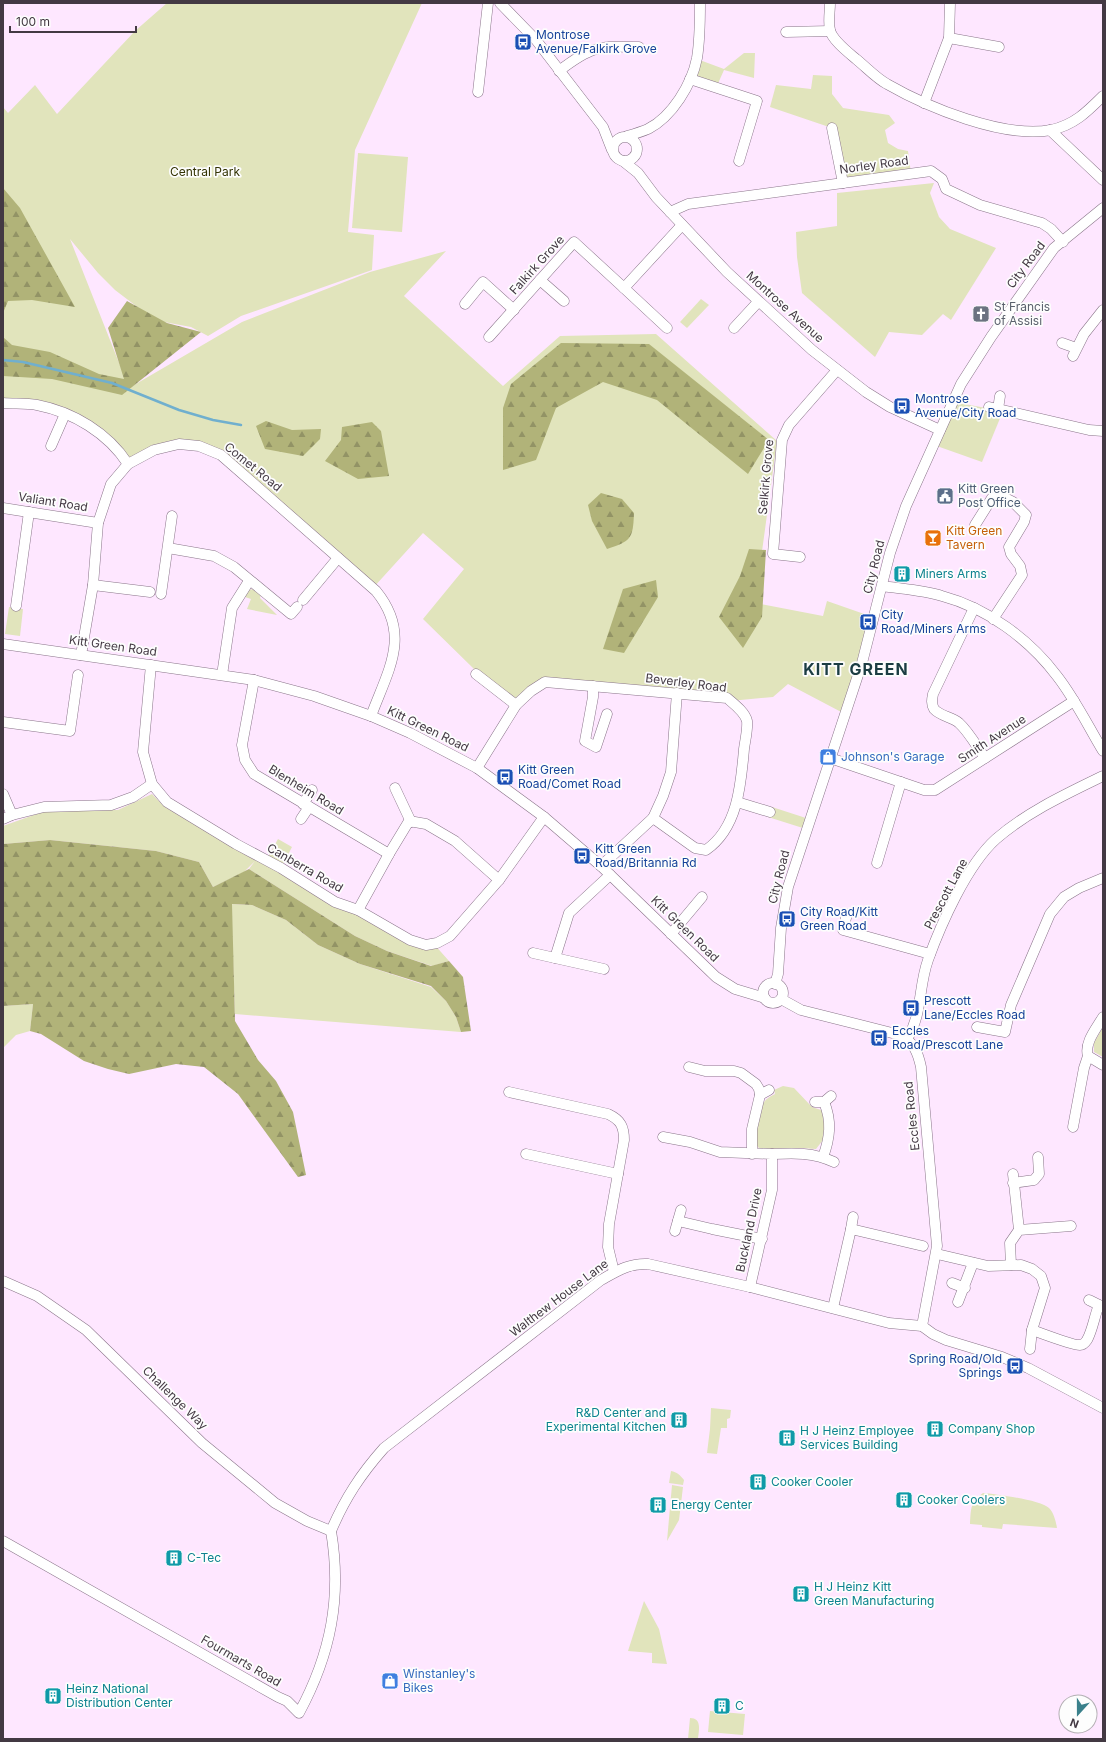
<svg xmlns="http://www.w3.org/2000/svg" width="1106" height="1742" viewBox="0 0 1106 1742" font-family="Inter,sans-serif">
	<defs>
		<pattern id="forest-firs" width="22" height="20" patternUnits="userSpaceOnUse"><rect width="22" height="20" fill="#b1b379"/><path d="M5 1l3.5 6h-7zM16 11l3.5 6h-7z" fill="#929365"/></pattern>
	</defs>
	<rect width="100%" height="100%" fill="#fee7ff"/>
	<g fill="#e1e4bc">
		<path d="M167,3H422L355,150L348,232L374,235L372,270L241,316L208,336L191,327L164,322L140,309L115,290L98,273L70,239L129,388L242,322L370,272L446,251L404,296L503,386L560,336L656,334L777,441L755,603L823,616L827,601L870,616L845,714L788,684L773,697L730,701L593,686L549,677L514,699L474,669L423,619L464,569L423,533L373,588L221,455L179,444L128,464L123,456L65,414L3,403V107L8,113L35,85L57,114L135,31Z"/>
		<path d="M744,53H755L754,78L724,70L716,88L690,79L697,59L724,69Z"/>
		<path d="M813,75L832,76V94L843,108L889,115L895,123L885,130L888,143L898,149L908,151L911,173L843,183L832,128L770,107L776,85L811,89Z"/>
		<path d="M358,153L408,157L402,232L352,228Z"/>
		<path d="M934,183L930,193L939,217L950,229L996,248L951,320L943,314L922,335L889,332L875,357L802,293L797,257L796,232L837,226V193Z"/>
		<path d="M701,299L709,305L687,328L680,322Z"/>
		<path d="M953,402L1003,411L982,462L934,445Z"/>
		<path d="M254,589L261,595L260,598L277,615L247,609L251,599L245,597L248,590Z"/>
		<path d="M9,607L23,609L20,636L5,634Z"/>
		<path d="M152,794L165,807L266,860L278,839L292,847L281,868L406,937L433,943L449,961L432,966L387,951L355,936L249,869L255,861L244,872L213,887L199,862L156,851L50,840L3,844V826L45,811L118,810Z"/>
		<path d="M772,807L809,819L806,829L768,817Z"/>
		<path d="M231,904L252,905L286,920L318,945L360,964L431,987L446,1001L456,1017L461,1032L235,1014Z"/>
		<path d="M33,1004L30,1031L16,1035L3,1048V1006Z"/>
		<path d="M1103,1027V1057L1094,1052V1043Z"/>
		<path d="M783,1086L794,1088L812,1107L824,1111L825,1141L823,1140L816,1149L801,1148L760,1149L757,1146C755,1135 758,1111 764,1102C767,1098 771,1096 775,1094L774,1090Z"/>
		<path d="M711,1408L731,1410L730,1418L727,1419V1428H721L717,1454L707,1453L710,1429Z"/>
		<path d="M671,1471C677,1472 680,1475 684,1480L683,1485L669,1483Z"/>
		<path d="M672,1485L683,1487L679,1520L667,1541Z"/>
		<path d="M983,1493C995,1494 1041,1500 1049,1508C1054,1513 1056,1522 1057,1528L1003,1524L1002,1529L982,1527V1525L970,1524C971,1509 970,1502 983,1493Z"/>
		<path d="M644,1601L659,1629L667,1664L652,1663V1653L628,1651Z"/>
		<path d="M710,1711L745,1714L743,1735L708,1732Z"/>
		<path d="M690,1718C702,1718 699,1730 698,1739H688Z"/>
	</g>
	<g fill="url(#forest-firs)">
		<path d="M3,188L20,208L75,307L32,300L8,301L3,313Z"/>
		<path d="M127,301L167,323L201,332L122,395L52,379L3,376V337L12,345L50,352L99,374L124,379L108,328Z"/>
		<path d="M561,343L649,344L769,440L748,474L657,400L603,382L556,408L536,460L503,470V408L511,384Z"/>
		<path d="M266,421L292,430L321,429L320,439L303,456L265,449L256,426Z"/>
		<path d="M372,422L381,431L389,476L358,479L325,461L341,440L342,427Z"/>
		<path d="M601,493L622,499L634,513C633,539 631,541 607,549L592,521L588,505Z"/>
		<path d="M749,549L766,550L762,617L743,648L719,617L740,576Z"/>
		<path d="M656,580L658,597L624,653L603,649L623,589Z"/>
		<path d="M50,840L156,851L199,862L213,887L249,869L355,936L387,951L431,966L449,961L463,977L471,1031L461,1032L456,1017L446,1001L431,986L360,964L318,945L286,920L252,905L232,904L235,1021L258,1060L276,1081L293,1112L306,1175L298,1177L238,1094L204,1067L176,1064L129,1074L108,1069L84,1061L41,1034L30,1031L33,1004L3,1006V844Z"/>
	</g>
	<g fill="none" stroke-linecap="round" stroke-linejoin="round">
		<path stroke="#70afce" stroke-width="2.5" d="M3,360L23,362L112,383L179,410L213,420L241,425"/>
		<g stroke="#8a758a" stroke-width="11">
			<g id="minor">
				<path d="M500,3L536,40L603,127L612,150"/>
				<path d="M830,3C830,11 828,22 830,30C832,40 849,53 856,59C866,67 876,78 887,84C927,107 1004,139 1051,130C1074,125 1087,112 1103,96"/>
				<path d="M786,32L830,31"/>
				<path d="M949,38L999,47"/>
				<path d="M559,71C591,46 599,46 639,47"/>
				<path d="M690,79L757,101L739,161"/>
				<path d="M478,92L488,3"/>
				<path d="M924,103L949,38L950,3"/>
				<path d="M832,128L843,183"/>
				<path d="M1050,130L1103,180"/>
				<path d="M627,136C634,134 641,132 648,129C672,117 692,84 697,58C700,40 700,21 700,3"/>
				<circle cx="625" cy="149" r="12"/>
				<path d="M623,161L638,173L656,197L727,272L812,350L866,392L890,407L940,430"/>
				<path d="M670,212L688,204L931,171L942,179L946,189L980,205L1042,223L1051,229L1063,242"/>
				<path d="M540,280L564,301"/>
				<path d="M624,288L667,328"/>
				<path d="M465,304L483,282L514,310"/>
				<path d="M734,328L758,302"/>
				<path d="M489,337L574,242L624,288L682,225"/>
				<path d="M1062,343L1076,348"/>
				<path d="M1073,356L1084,334L1103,310"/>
				<path d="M3,403C14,404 26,403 37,405C73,412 108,433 128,464"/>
				<path d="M989,407L1089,430L1103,431"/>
				<path d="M998,409L1000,396"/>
				<path d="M51,446L65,414"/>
				<path d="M3,508L98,523"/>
				<path d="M975,525L992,498L999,495L1013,502L1026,515L1024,522L1009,547L1011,554L1020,566L1022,575L993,619"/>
				<path d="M168,548L214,556L234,567L291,614L297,607"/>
				<path d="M800,557L773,554L782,440L789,425L837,370"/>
				<path d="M93,585L150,592"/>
				<path d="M882,586C902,589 923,590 942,596C987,608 1029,639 1057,676C1075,699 1088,726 1103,751"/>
				<path d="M161,594L172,516"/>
				<path d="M303,600L338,558"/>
				<path d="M16,606L29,512"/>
				<path d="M974,608L933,694C932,699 931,704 934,709C940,716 952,717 959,723C969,732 977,747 985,758"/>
				<path d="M3,644L254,680L314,696L371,716L410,733L477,768L544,817L601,866L716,977L735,989L765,998"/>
				<path d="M81,655L93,585L98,523L111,484L128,464L154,450L179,444L199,446L221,455L376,591C412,635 388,670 371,716"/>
				<path d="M151,665L143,752L152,784L167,802L236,844L281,868L335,902L358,910L410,940L426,945L437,943L450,936L499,880L544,817"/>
				<path d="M476,674L516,705"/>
				<path d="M222,675L232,608L249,581"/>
				<path d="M254,680L242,745L245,760L254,774L389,854"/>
				<path d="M593,686V697L585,741L596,747L607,714"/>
				<path d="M3,722L70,731L78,675"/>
				<path d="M830,758L924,790H935L1074,701"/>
				<path d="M477,768L516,705L531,691L545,682L727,698C734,704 745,712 747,721C748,729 745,741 744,749C741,784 738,828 706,850L695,848L653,818"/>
				<path d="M395,788L411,822"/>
				<path d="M3,794L12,815"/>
				<path d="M737,802L770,812"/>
				<path d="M303,804L312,790"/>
				<path d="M3,819L12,815L44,807L111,805L133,797L152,784"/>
				<path d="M301,819L309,807"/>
				<path d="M877,863L901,782"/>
				<path d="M601,866L653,818L663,796L671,772L677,693"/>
				<path d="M358,910L389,854L409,821L426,824L455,841L499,880"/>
				<path d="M847,914L843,930L930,954"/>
				<path d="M671,934L702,897"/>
				<path d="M533,953L555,958"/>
				<path d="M604,969L555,958L569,913L610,875"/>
				<circle cx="773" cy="993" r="10"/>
				<path d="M775,984L778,974L781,928L788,887L862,663L890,553L906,506L961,384L991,337L1054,248L1103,208"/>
				<path d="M781,999L801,1010L900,1035C914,1042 918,1053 921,1067L937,1246L922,1326"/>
				<path d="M1103,1017C1096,1029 1084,1043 1088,1056L1103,1065"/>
				<path d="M977,1027L1005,1032L1011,1005L1050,914L1064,897L1079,888L1103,878"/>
				<path d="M907,1039C923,1013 918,988 928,960C941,924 967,865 996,839C1027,812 1066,794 1103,776"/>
				<path d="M689,1067L705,1071H734L741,1073L756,1084L759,1089L760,1095L752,1129V1154"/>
				<path d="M509,1092L608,1114C621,1120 624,1127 624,1140L609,1224L608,1247L614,1272"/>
				<path d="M760,1095L769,1090"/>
				<path d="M815,1102H824L831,1096"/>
				<path d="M1073,1127L1084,1068L1088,1056"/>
				<path d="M663,1137L690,1142L720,1152L772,1154V1190L750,1287"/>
				<path d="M526,1154L618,1174"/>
				<path d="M772,1154C794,1153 813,1152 834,1162"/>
				<path d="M823,1157C830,1138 832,1121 824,1102"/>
				<path d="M1013,1174L1019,1230"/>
				<path d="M1013,1183L1034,1180L1039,1174L1038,1157"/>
				<path d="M678,1221L712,1229L762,1239"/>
				<path d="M851,1229L853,1217"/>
				<path d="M675,1231L681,1210"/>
				<path d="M937,1254L988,1266L1021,1265L1032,1269L1041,1276L1045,1288L1032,1330L1030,1349"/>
				<path d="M1011,1265L1010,1243L1019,1230L1071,1226"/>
				<path d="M3,1281L37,1296L86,1330L202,1443L275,1503L307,1521L331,1531"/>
				<path d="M952,1283L965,1288"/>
				<path d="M1089,1300L1103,1307"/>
				<path d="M958,1302L973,1263"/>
				<path d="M833,1308L851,1229L923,1246"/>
				<path d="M1032,1330C1041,1333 1074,1346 1080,1345C1083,1345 1085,1343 1087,1340C1093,1329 1094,1317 1099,1305"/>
				<path d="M331,1531C345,1498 361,1474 384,1448L601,1280C617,1271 629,1263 648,1264L750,1287L889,1323L922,1326L933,1334L946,1340L1002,1357L1028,1368L1103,1408"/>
				<path d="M3,1541L278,1697L287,1701L299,1713C331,1654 342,1597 331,1531"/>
			</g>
		</g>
		<use href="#minor" stroke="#fff" stroke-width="10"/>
	</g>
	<defs>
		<g id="bus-square" transform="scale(0.9)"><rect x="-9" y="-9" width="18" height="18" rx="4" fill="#1a4fb4" stroke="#fdfdfd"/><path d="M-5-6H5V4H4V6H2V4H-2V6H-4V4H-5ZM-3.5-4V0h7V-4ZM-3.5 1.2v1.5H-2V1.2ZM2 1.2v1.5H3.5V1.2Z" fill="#fff"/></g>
		<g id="church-square" transform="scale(0.9)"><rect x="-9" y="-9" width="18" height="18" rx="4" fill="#6b7280" stroke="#fdfdfd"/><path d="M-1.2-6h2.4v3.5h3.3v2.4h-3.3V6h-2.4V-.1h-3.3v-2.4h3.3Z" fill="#fff"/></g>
		<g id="civic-square" transform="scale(0.9)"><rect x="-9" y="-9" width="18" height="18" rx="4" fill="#5c6f8a" stroke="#fdfdfd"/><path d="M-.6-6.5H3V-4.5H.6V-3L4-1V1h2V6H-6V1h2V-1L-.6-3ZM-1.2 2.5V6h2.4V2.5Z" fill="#fff"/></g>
		<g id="bar-square" transform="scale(0.9)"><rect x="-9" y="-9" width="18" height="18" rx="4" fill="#e8710a" stroke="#fdfdfd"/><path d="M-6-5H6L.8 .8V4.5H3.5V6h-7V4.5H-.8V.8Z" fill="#fff"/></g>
		<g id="building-square" transform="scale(0.9)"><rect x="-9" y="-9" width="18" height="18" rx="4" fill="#0f9aa8" stroke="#fdfdfd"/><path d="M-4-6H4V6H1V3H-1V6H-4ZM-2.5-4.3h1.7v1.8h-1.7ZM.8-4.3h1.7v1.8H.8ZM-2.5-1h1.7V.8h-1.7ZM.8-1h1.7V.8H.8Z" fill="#fff"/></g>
		<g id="shop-square" transform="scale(0.9)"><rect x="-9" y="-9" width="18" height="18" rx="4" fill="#3f7fe0" stroke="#fdfdfd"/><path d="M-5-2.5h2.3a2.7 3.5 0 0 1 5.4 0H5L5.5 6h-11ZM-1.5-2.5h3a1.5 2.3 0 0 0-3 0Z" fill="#fff"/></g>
	</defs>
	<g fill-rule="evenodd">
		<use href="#bus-square" x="523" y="42"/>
		<use href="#church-square" x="981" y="314"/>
		<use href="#bus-square" x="902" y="406"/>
		<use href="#civic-square" x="945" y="496"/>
		<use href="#bar-square" x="933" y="538"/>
		<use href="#building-square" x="902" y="574"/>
		<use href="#bus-square" x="868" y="622"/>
		<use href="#shop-square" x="828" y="757"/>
		<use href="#bus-square" x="505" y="777"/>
		<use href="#bus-square" x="582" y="856"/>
		<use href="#bus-square" x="787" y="919"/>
		<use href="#bus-square" x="911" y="1008"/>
		<use href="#bus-square" x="879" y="1038"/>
		<use href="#bus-square" x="1015" y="1366"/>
		<use href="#building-square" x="679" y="1420"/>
		<use href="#building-square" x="935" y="1429"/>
		<use href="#building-square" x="787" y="1438"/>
		<use href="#building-square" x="758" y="1482"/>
		<use href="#building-square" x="904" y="1500"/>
		<use href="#building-square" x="658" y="1505"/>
		<use href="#building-square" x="174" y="1558"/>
		<use href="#building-square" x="801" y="1594"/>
		<use href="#shop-square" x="390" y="1681"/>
		<use href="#building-square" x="53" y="1696"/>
		<use href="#building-square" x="722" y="1706"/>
	</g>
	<g text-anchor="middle" stroke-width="3.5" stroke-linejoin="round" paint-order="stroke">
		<g font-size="12" fill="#164399" stroke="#fdfdfd" text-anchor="start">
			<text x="536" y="39">Montrose<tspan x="536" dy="14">Avenue/Falkirk Grove</tspan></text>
			<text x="915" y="403">Montrose<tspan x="915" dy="14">Avenue/City Road</tspan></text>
			<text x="881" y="619">City<tspan x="881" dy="14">Road/Miners Arms</tspan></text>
			<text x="518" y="774">Kitt Green<tspan x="518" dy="14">Road/Comet Road</tspan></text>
			<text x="595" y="853">Kitt Green<tspan x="595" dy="14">Road/Britannia Rd</tspan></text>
			<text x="800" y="916">City Road/Kitt<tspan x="800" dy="14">Green Road</tspan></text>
			<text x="924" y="1005">Prescott<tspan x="924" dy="14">Lane/Eccles Road</tspan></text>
			<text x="892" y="1035">Eccles<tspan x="892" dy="14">Road/Prescott Lane</tspan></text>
			<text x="1002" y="1363" text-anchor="end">Spring Road/Old<tspan x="1002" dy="14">Springs</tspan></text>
		</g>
		<g font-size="12" fill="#433943" stroke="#fdfdfd">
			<text transform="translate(874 165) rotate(-8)" y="4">Norley Road</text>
			<text transform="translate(537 265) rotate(-48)" y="4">Falkirk Grove</text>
			<text transform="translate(1026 265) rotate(-53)" y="4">City Road</text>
			<text transform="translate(785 307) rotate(42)" y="4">Montrose Avenue</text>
			<text transform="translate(253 467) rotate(39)" y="4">Comet Road</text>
			<text transform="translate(766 477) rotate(-85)" y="4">Selkirk Grove</text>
			<text transform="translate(53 502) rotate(9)" y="4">Valiant Road</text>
			<text transform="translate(874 567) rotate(-76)" y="4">City Road</text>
			<text transform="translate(113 646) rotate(8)" y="4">Kitt Green Road</text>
			<text transform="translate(686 683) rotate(7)" y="4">Beverley Road</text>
			<text transform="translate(428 729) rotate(26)" y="4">Kitt Green Road</text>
			<text transform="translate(992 739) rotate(-33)" y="4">Smith Avenue</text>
			<text transform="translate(306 790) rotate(31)" y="4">Blenheim Road</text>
			<text transform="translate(305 868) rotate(30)" y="4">Canberra Road</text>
			<text transform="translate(779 877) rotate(-76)" y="4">City Road</text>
			<text transform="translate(946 894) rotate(-62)" y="4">Prescott Lane</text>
			<text transform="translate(685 929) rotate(44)" y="4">Kitt Green Road</text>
			<text transform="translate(912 1116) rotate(-96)" y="4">Eccles Road</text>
			<text transform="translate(749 1230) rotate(-78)" y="4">Buckland Drive</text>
			<text transform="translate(559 1298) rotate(-37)" y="4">Walthew House Lane</text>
			<text transform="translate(175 1398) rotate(44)" y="4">Challenge Way</text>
			<text transform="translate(241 1661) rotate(30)" y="4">Fourmarts Road</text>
		</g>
		<g font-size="12" fill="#333303" stroke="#fdfdfd">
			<text x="205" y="176">Central Park</text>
		</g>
		<g font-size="12" fill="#5b616d" stroke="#fdfdfd" text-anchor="start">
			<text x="994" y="311">St Francis<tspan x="994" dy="14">of Assisi</tspan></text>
		</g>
		<g font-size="12" fill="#4e5e75" stroke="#fdfdfd" text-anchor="start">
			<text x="958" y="493">Kitt Green<tspan x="958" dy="14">Post Office</tspan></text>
		</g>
		<g font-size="12" fill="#c56008" stroke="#fdfdfd" text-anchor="start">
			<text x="946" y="535">Kitt Green<tspan x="946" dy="14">Tavern</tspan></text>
		</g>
		<g font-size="12" fill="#0d838f" stroke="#fdfdfd" text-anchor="start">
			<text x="915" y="578">Miners Arms</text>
			<text x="666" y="1417" text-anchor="end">R&amp;D Center and<tspan x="666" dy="14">Experimental Kitchen</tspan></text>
			<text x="948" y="1433">Company Shop</text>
			<text x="800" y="1435">H J Heinz Employee<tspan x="800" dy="14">Services Building</tspan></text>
			<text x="771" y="1486">Cooker Cooler</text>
			<text x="917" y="1504">Cooker Coolers</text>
			<text x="671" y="1509">Energy Center</text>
			<text x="187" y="1562">C-Tec</text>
			<text x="814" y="1591">H J Heinz Kitt<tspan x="814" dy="14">Green Manufacturing</tspan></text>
			<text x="66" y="1693">Heinz National<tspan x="66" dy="14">Distribution Center</tspan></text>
			<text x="735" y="1710">C</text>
		</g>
		<g font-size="12" fill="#366cbe" stroke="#fdfdfd" text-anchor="start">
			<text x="841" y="761">Johnson's Garage</text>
			<text x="403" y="1678">Winstanley's<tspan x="403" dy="14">Bikes</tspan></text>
		</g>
		<g font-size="16" font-weight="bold" letter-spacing="1" fill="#1c3d43" stroke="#fdfdfd">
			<text x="856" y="675">KITT GREEN</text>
		</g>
	</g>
	<rect width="1106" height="1742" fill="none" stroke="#433943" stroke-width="8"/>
	<g transform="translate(1078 1714) rotate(201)"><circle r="19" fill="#fdfdfd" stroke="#b3afb3"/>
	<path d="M0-3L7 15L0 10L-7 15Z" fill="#3a808b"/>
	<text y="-6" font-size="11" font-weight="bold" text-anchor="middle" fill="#433943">N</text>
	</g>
	<path d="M10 26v6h126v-6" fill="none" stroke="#433943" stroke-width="2"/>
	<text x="16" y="26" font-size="12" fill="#433943" stroke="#fdfdfd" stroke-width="3" paint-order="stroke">100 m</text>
</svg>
